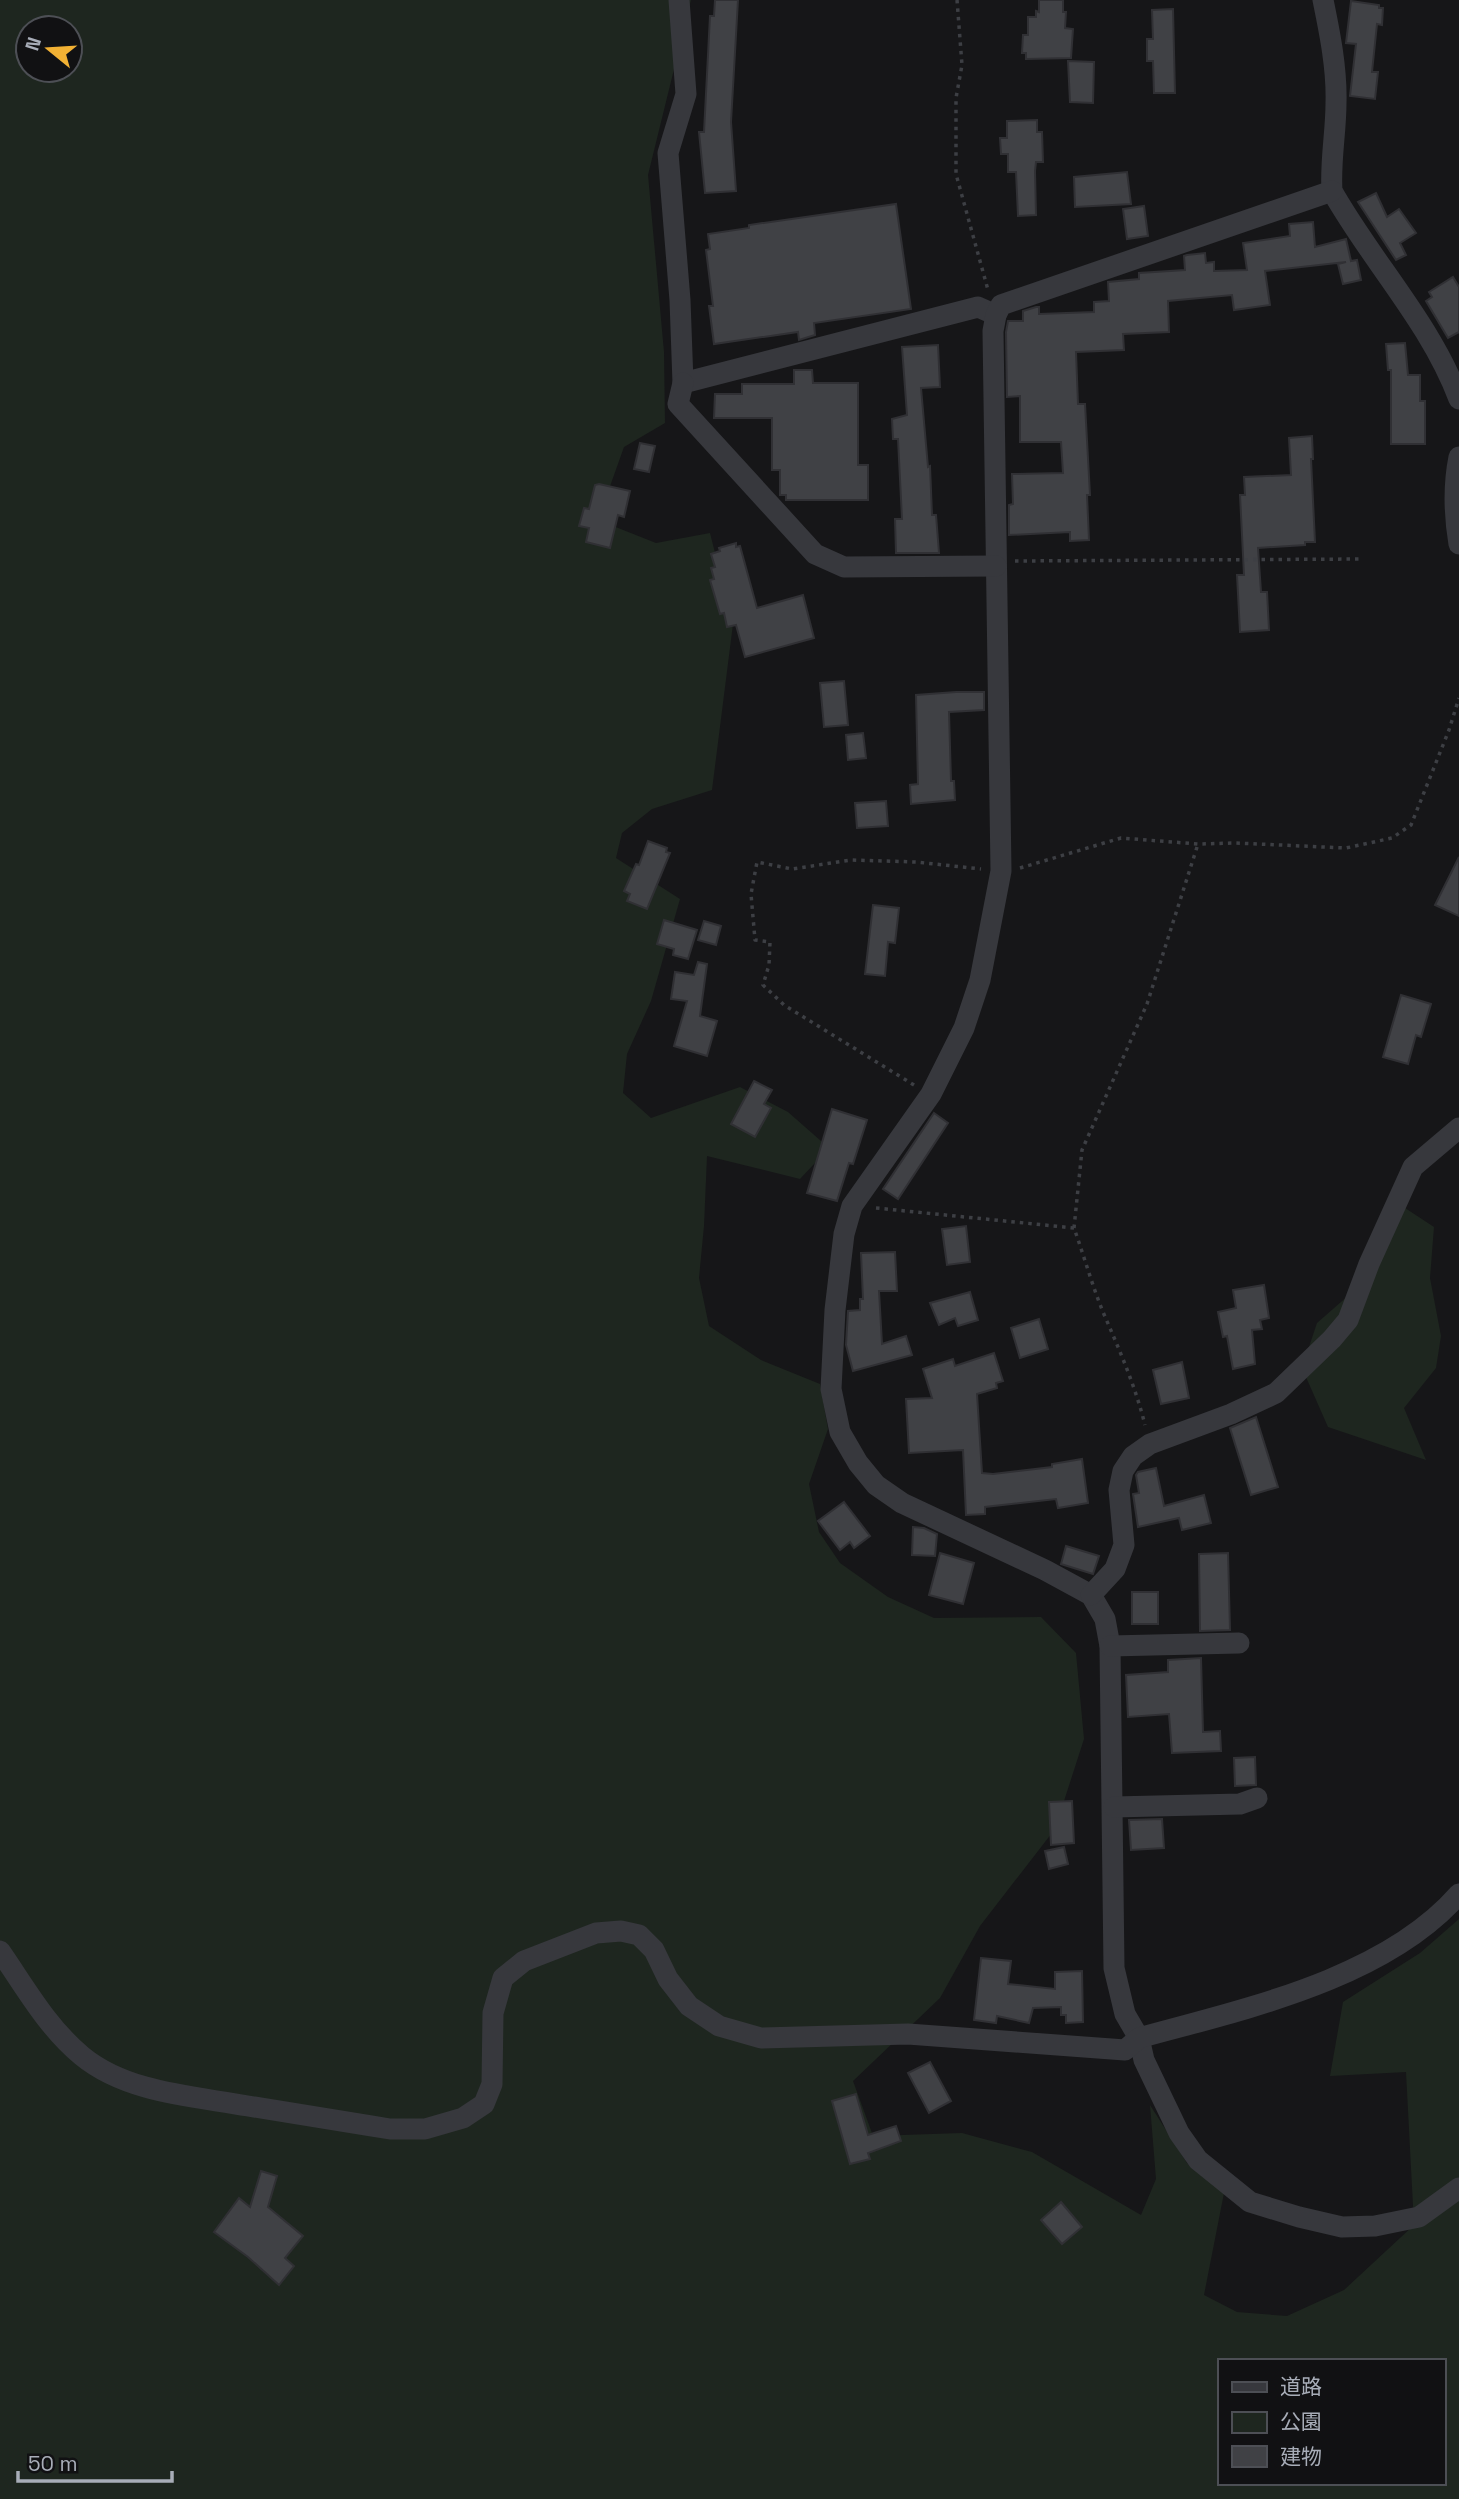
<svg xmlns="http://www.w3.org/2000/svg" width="1459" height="2499" viewBox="0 0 1459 2499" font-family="'Space Grotesk','Noto Sans JP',sans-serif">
	<rect width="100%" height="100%" fill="#161618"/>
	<g fill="#1e261f" fill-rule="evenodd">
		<path d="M0,0H691L648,175L664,352L665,423L624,447L598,520L656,543L710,533L733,624L712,790L652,809L622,833L616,858L680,899L651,1001L627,1054L623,1093L651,1118L740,1087L788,1112L829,1148L800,1179L707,1156L704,1226L699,1278L709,1326L761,1360L820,1384L828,1429L809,1484L819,1532L840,1563L888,1597L934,1618L1041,1617L1076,1653L1084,1739L1055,1829L980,1926L940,1998L853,2081L873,2136L962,2133L1032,2152L1141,2215L1156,2179L1150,2105L1187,2163L1224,2193L1204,2295L1237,2312L1287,2316L1344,2290L1414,2225L1406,2072L1330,2076L1343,2002L1420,1953L1459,1919V2499H0ZM28,28H70V70H28ZM1219,2361H1443V2483H1219Z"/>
		<path d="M1405,1208L1434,1227L1430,1278L1441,1336L1436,1368L1404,1408L1426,1460L1328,1427L1302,1368L1317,1323L1349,1295Z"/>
	</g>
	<g fill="#404145" stroke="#303034" stroke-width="2">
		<path d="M715,0H738L731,122L736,191L705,193L699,132H704L710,16H714Z"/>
		<path d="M1039,0H1063V12H1066L1065,28L1073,29L1071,58L1026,59V53H1022L1023,35H1028V17H1036V11L1039,12Z"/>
		<path d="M1351,1L1379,5V8H1383L1382,25L1377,24L1372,72H1378L1375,99L1350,96L1356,44L1346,43Z"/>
		<path d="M1173,9L1175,93H1154L1153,61H1147V39H1153L1152,10Z"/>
		<path d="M1068,61L1094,62L1093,103L1070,102Z"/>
		<path d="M1037,120V132H1042L1043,162H1036L1035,171L1036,215L1018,216L1016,172H1008V154H1001L1000,138H1007V121Z"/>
		<path d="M1127,172L1131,204L1075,207L1074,177Z"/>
		<path d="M1376,193L1387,217L1399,209L1416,233L1400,243L1406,255L1396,260L1358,202Z"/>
		<path d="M896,204L911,309L814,323L815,335L799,340L798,332L714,344L709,306H713L706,250L710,249L708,234L749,228V225Z"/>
		<path d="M1144,206L1148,236L1127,239L1123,209Z"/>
		<path d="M1313,222L1315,247L1346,239L1351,261L1357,260L1361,280L1343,284L1338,264L1346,262L1265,271L1270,305L1234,310L1232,295L1168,301L1169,332L1123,334L1124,350L1076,352L1078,404H1085L1090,495H1087L1089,540L1070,541V532L1009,535V505L1013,504L1012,474L1063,473L1061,442H1020V396L1007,397L1006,332L1008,321H1023V311L1036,307H1039V314L1094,312V302L1109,301L1108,282L1139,279V273L1185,270L1184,256L1187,255L1205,253L1206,263L1214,262V271L1247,270L1243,243L1290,236L1289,224Z"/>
		<path d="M1453,277L1459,287V332L1448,338L1426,301L1432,297L1429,292Z"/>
		<path d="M1405,343L1408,375H1420V401H1425V444H1391V370H1388L1386,344Z"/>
		<path d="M938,345L940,387L921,388L928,467L930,466L932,515H936L939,553H896L895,519H902L898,439H893L892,419L907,415L902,347Z"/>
		<path d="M794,370H812L813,383H858V465H868V500H786V495H780V470H772V418H714L715,394H742V384H794Z"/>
		<path d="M1312,436L1313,459H1311L1315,542H1305V545L1258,548L1261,592H1267L1269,630L1240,632L1237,575H1244L1240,495H1245L1244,477L1291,475L1289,438Z"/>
		<path d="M640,443L655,446L649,472L634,469Z"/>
		<path d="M599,484L630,491L624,517L618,515L610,548L586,542L589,528L579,526L584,508L589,509L595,485Z"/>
		<path d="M736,543V547L740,546L757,608L803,595L814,638L745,657L736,625L727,627L724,613L720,614L710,580L714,579L711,568L715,567L711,554L720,551L719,548Z"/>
		<path d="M844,681L848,725L824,727L820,683Z"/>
		<path d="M956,692H984V710L949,712L951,781H954L955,800L911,804L910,785L918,784L916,695Z"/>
		<path d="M863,733L866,758L848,760L846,735Z"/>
		<path d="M886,801L888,826L857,828L855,803Z"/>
		<path d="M648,841L667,848L666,852L670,853L647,909L627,901L630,894L624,891L636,864L639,865Z"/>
		<path d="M1459,857V916L1435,905Z"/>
		<path d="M873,905L899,908L895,943L888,942L885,976L865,974Z"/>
		<path d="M664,920L697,930L688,959L673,955L674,949L657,944Z"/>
		<path d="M704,921L721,926L716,945L698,940Z"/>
		<path d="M698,962L707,964L700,1016L717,1021L707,1056L674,1046L687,1001L671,999L675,972L694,975Z"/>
		<path d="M1401,995L1431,1004L1421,1037L1416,1035L1408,1064L1383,1057Z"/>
		<path d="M754,1081L772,1090L764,1104L771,1108L755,1137L731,1124Z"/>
		<path d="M832,1109L867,1120L853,1164L849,1163L837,1201L807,1193Z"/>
		<path d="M934,1113L948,1123L898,1199L883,1189Z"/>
		<path d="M966,1226L970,1262L947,1265L942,1229Z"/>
		<path d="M895,1252L897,1291H879L882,1344L906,1336L912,1355L853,1371L846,1345L848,1311L860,1310V1299H863L861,1253Z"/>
		<path d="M1264,1285L1269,1318L1260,1320L1262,1329L1252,1330L1255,1364L1233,1369L1227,1336L1223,1337L1218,1312L1236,1308L1233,1290Z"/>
		<path d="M970,1292L978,1320L958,1326L955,1318L939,1325L930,1303Z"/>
		<path d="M1039,1319L1048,1349L1020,1358L1011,1328Z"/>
		<path d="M994,1353L1003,1381L996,1383L997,1388L977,1394L982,1473L993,1474L1052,1467V1464L1082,1459L1088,1503L1058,1508L1056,1499L985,1507V1514L966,1515L963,1450L909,1453L906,1399L932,1398L923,1369L953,1359L955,1366Z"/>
		<path d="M1182,1362L1189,1398L1161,1404L1153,1370Z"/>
		<path d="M1256,1417L1278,1487L1251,1495L1230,1428Z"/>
		<path d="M1156,1468L1164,1506L1204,1495L1211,1523L1182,1530L1179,1518L1138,1527L1133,1494L1139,1493L1136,1475L1138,1472Z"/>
		<path d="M844,1502L870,1536L854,1548L850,1542L840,1550L818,1521Z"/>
		<path d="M913,1527L924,1528L937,1534L935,1556L912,1555Z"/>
		<path d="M1066,1546L1099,1556L1093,1574L1061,1564Z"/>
		<path d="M940,1553L974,1563L963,1604L929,1595Z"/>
		<path d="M1228,1553L1230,1630L1200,1631L1199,1554Z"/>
		<rect x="1132" y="1592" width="26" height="32"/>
		<path d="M1201,1658L1203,1732L1220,1731L1221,1751L1172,1753L1169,1714L1128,1717L1126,1675L1168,1672V1660Z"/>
		<path d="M1255,1757L1256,1785L1235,1786L1234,1758Z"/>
		<path d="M1072,1801L1074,1843L1051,1845L1049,1802Z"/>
		<path d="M1162,1819L1164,1848L1131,1850L1129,1820Z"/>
		<path d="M1064,1847L1068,1864L1049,1869L1045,1851Z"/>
		<path d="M981,1958L1011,1961L1008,1984L1055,1989V1972L1082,1971L1083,2022L1066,2023V2015H1061V2007L1033,2008L1029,2023L997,2016L996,2023L974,2020Z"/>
		<path d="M930,2062L951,2101L929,2113L908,2073Z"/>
		<path d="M856,2094L868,2135L896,2126L901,2141L868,2153L870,2159L850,2164L832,2101Z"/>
		<path d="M261,2171L277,2176L268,2207L303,2236L285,2258L294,2266L279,2285L248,2257L214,2232L239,2198L250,2207Z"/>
		<path d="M1061,2202L1082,2227L1062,2244L1041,2220Z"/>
	</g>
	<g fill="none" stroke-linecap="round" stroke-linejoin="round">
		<g stroke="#3d3f44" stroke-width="3.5" stroke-dasharray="3.5 5" stroke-linecap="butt">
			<path d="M957,0L962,65L956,98V174L988,290"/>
			<path d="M1015,561L1360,559"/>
			<path d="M1020,868L1121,838L1198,844L1236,843L1346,848L1392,838L1411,825L1449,730L1459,698"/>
			<path d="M914,1085L784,1005L763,985L769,965L770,942L755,940L751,894L757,862L792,869L851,860L916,862L981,869"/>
			<path d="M876,1208L1074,1228C1084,1256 1092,1285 1103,1312C1119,1349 1135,1385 1145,1425"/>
			<path d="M1074,1228L1082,1150L1147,1004L1198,844"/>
		</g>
		<g stroke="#37383d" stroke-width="21">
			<path d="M679,0L686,94L668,153L680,300L683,383L978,307L996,315"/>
			<path d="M1323,0C1330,34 1337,69 1336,103C1336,133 1330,161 1332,191C1372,262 1430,322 1459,399"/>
			<path d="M1332,191L1001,305L996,315L993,331L1001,871L980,980L964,1028L931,1094L852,1206L844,1234L835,1310L831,1389L840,1432L858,1463L876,1485L902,1503L1045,1570L1091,1595L1105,1619L1110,1646L1114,1968L1125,2014L1139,2038L1144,2060L1179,2133L1198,2160L1250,2202L1299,2217L1342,2227L1375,2226L1419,2217L1459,2188"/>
			<path d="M683,383L678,404L815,554L844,567L996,566"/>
			<path d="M1459,457C1453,487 1454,514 1459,544"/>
			<path d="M1091,1595L1115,1569L1124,1545L1119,1490L1123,1471L1133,1456L1150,1444L1231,1414L1276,1393L1332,1339L1348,1320L1369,1264L1413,1167L1459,1128"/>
			<path d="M1110,1646L1239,1643"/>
			<path d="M1114,1807L1240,1804L1257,1798"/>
			<path d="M0,1951C25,1987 47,2027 82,2056C127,2093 193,2096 248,2106C296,2114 343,2121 390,2129H425L463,2118L484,2104L492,2084L493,2013L503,1978L524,1961L596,1933L621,1931L639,1935L654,1950L668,1979L689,2006L719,2026L761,2038L908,2034L1125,2050L1139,2038C1244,2009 1385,1979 1459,1894"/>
		</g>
	</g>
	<rect x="1218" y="2359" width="228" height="126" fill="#111113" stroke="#4d4f55" stroke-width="2"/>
	<rect x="1232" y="2382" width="35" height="10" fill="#37383d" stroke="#4d4f55" stroke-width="2"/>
	<text x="1280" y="2394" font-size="21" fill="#a8adb8">道路</text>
	<rect x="1232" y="2412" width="35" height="21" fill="#1e261f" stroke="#4d4f55" stroke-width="2"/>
	<text x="1280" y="2429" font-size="21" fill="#a8adb8">公園</text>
	<rect x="1232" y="2446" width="35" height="21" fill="#404145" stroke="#4d4f55" stroke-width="2"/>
	<text x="1280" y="2464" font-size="21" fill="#a8adb8">建物</text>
	<g transform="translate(49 49) rotate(288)"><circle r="33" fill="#111113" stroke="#4d4f55" stroke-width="2"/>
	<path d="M0-5L12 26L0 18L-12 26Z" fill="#f2b134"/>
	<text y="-10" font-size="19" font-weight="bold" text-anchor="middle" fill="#a8adb8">N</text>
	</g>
	<path d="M18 2471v10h154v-10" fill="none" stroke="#a8adb8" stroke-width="3.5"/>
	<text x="28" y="2471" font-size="21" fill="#a8adb8" stroke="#111113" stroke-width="5" paint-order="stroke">50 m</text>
</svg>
